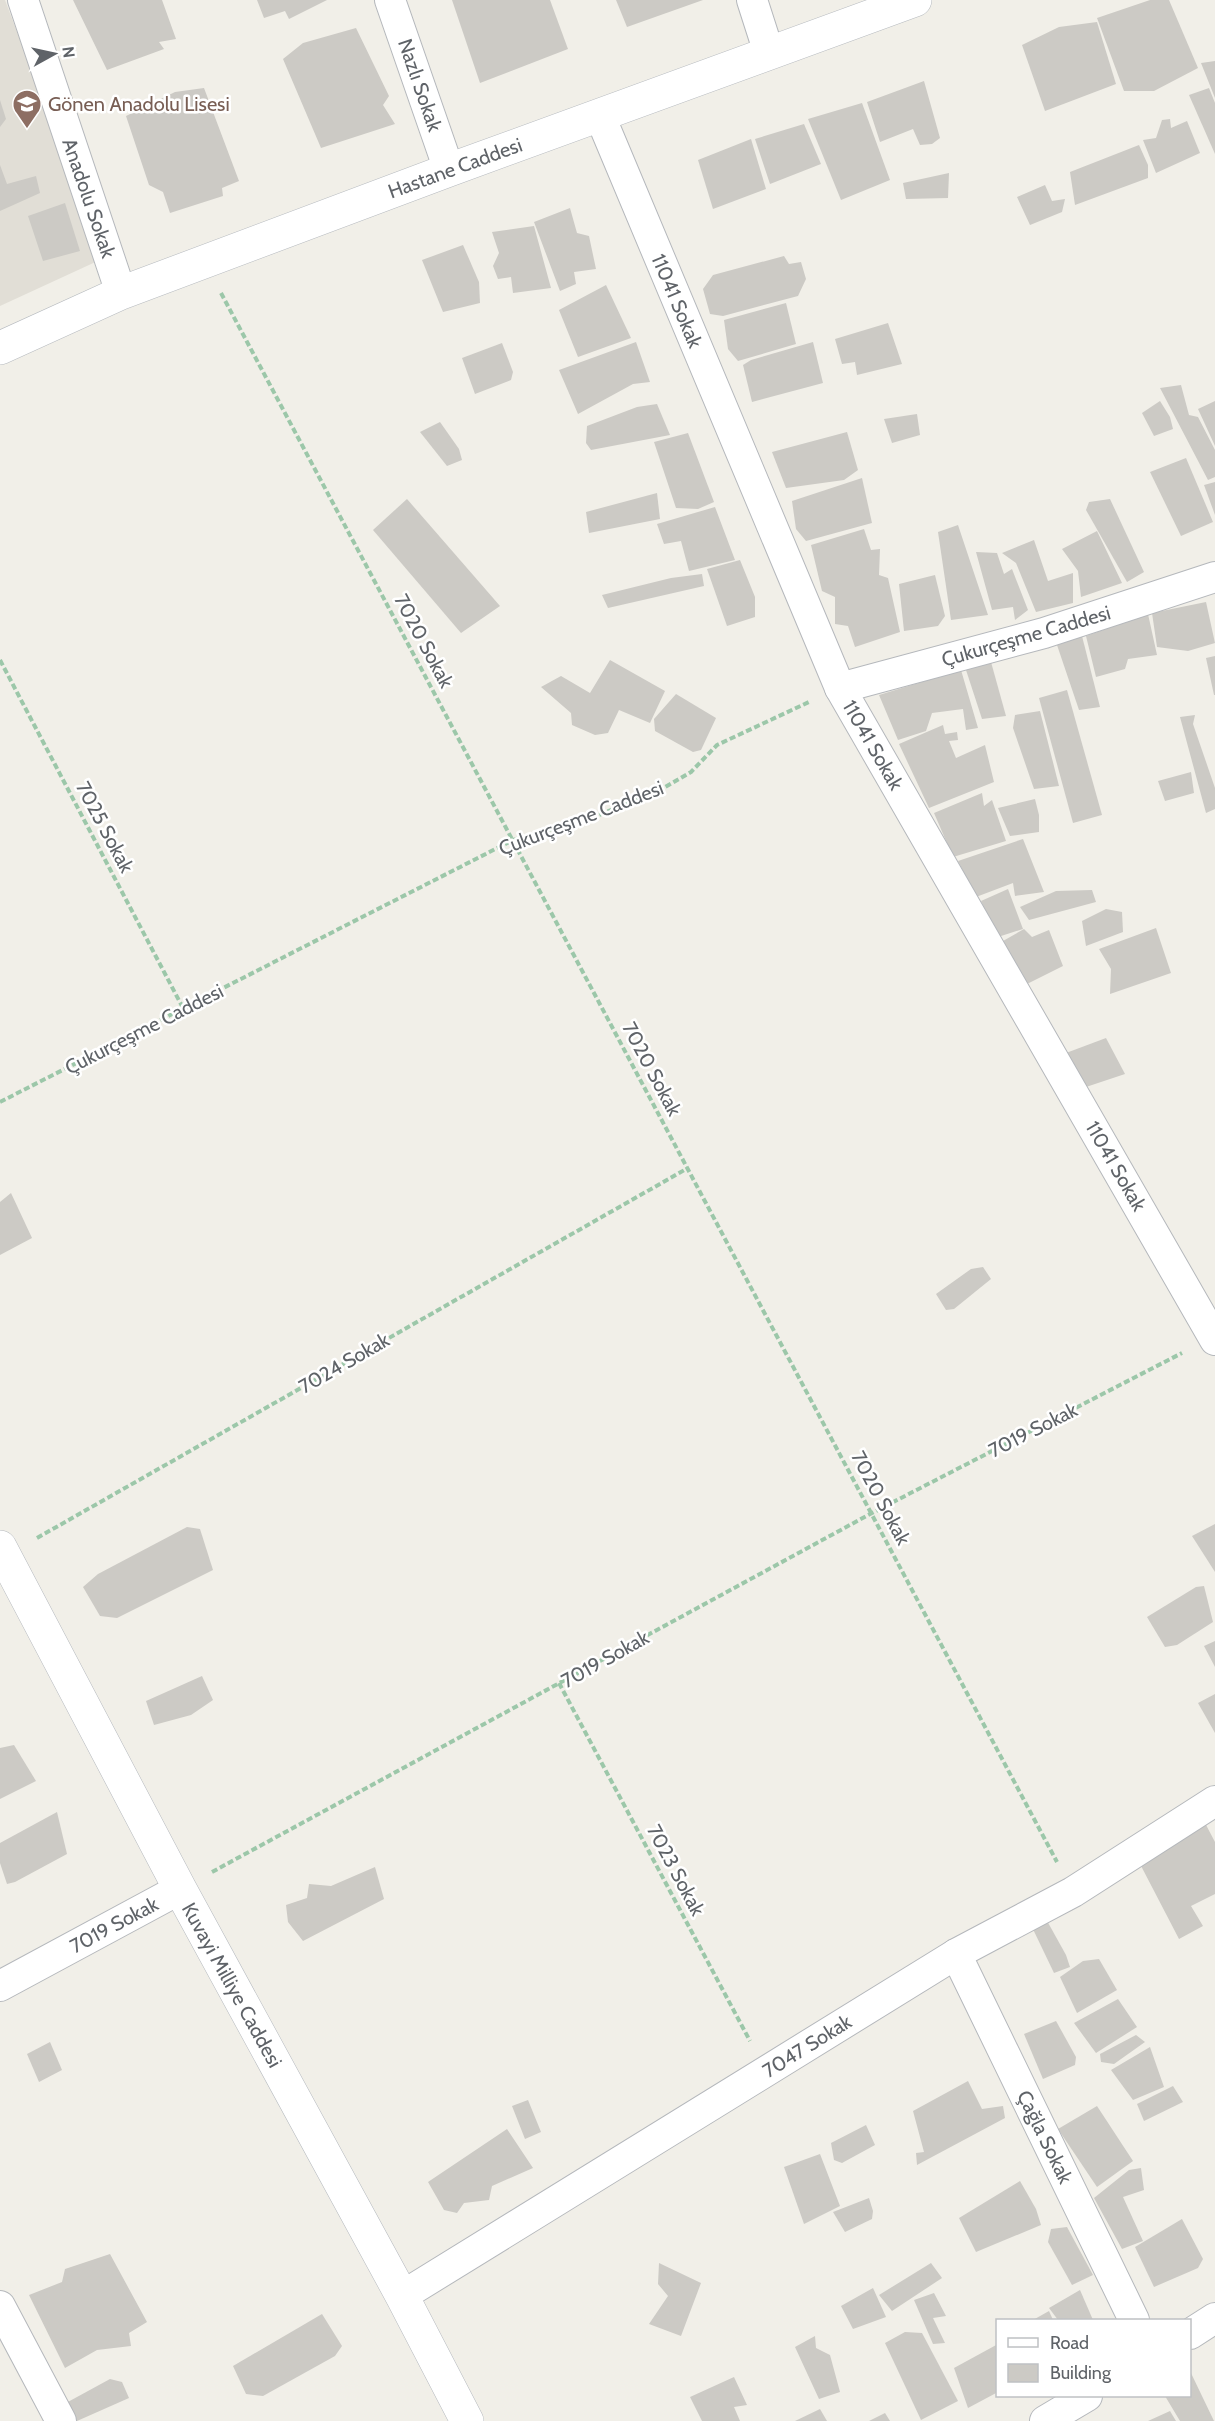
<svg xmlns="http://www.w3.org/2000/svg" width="1215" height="2421" viewBox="0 0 1215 2421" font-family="Cabin,sans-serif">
	<rect width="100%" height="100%" fill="#f1efe8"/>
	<path fill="#e1ded6" d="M0,0H5L102,259L0,306Z"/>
	<g fill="#cccac5">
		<path d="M73,0H162L176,39L159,42L164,49L107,70Z"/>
		<path d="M257,0H327L289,19L285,11L264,18Z"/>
		<path d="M452,0H550L568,49L480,83Z"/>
		<path d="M616,0H703L627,27Z"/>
		<path d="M1150,0H1169L1198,68L1154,91H1124L1097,18Z"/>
		<path d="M1097,22L1116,84L1045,111L1022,45L1059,27Z"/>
		<path d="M356,28L389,96L383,105L395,124L321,148L283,59L303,43Z"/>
		<path d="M1215,61V98L1201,63Z"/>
		<path d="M924,81L940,138L932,144L920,145L913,129L880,142L867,102Z"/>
		<path d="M204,88L239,181L222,188L223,196L170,213L163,192L149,185L126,116L175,92Z"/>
		<path d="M1209,88L1215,103V154L1189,95Z"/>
		<path d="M0,100L6,119L0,127Z"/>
		<path d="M862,103L890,180L841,200L808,119Z"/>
		<path d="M1170,119L1171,128L1187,121L1200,153L1156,173L1143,140L1156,138L1162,120Z"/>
		<path d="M804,124L821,164L770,184L755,139Z"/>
		<path d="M751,139L766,189L713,209L698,160Z"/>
		<path d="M1139,145L1148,165V178L1075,205L1070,172Z"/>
		<path d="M0,165L7,184L36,176L40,193L0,211Z"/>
		<path d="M949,173L948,198L906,199L903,183Z"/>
		<path d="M1045,185L1052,201L1065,199L1062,212L1030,225L1017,197Z"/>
		<path d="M65,203L80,251L43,261L28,216Z"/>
		<path d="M570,208L577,233L589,236L596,269L574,272L576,284L560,291L534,222Z"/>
		<path d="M534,226L551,288L513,293L511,277L498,279L493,266L499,253L492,232Z"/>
		<path d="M463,245L479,282L480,303L443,312L422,260Z"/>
		<path d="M784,256L789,264L801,262L806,279L798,296L723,316L710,314L703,289L713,275Z"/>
		<path d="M606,285L631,338L578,357L559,310Z"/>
		<path d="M786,303L796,344L738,361L728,349L724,320Z"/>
		<path d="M888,323L902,364L857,375L855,362L842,364L835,339Z"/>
		<path d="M636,342L650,382L633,384L578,414L559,370Z"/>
		<path d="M813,342L823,383L752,402L743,365L751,360Z"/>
		<path d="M502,343L513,372L511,380L475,394L462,358Z"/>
		<path d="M1181,385L1189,415L1198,417L1215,450V477L1208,480L1160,388Z"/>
		<path d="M1160,401L1170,417L1173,429L1154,436L1142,413Z"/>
		<path d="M1215,401V446L1198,409Z"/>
		<path d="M657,404L670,435L591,450L586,443L587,426L637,407Z"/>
		<path d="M917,414L920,435L892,443L884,419Z"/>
		<path d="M440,422L459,449L462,460L447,466L420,432Z"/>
		<path d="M847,432L858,470L844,480L786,488L772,452Z"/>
		<path d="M688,433L714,502L698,509L676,508L654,442Z"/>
		<path d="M1186,458L1213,522L1181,536L1150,472Z"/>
		<path d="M862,478L872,523L806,541L796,529L792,501Z"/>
		<path d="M1215,482V515L1204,485Z"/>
		<path d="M657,493L660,519L589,533L586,512Z"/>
		<path d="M407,499L500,606L461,633L373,530Z"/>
		<path d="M1110,499L1144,572L1127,582L1086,510L1089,502Z"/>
		<path d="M715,507L735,560L689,571L681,541L664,544L657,524Z"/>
		<path d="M958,525L988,615L951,620L938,532Z"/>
		<path d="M864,529L871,550L880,549L879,575L888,578L900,632L855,647L848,626L835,624V597L822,591L811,545Z"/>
		<path d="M1097,531L1122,583L1081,597L1078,571L1062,549Z"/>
		<path d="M1034,540L1048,581L1073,573V603L1036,612L1016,563L1002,553Z"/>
		<path d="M976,552L997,553L1004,574L1012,569L1028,610L1015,620L1013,607L992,610Z"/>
		<path d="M740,560L755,597V617L727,626L707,569Z"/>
		<path d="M702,574L704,586L608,608L602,595L671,578Z"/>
		<path d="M935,575L945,616L938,626L904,631L899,584Z"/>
		<path d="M1206,602L1215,643L1188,651L1157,647L1152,613Z"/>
		<path d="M1148,614L1157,655L1128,659L1125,669L1096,677L1086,636Z"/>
		<path d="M1082,636L1100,707L1079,710L1057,645Z"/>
		<path d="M1215,656V695H1214L1206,658Z"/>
		<path d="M610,660L665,691L650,723L619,710L608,733L595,735L572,725L571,713L541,687L561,676L590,693Z"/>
		<path d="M991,662L1006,716L982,719L966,670Z"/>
		<path d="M961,670L978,728L966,730L963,709L932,713L926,731L898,740L879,695Z"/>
		<path d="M1067,690L1102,815L1073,823L1039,698Z"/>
		<path d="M676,694L716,718L701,750L693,752L655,731L654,719Z"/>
		<path d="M1040,711L1059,786L1034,789L1013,728L1015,715Z"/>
		<path d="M1195,715L1193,724L1215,788V809L1206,813L1180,717Z"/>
		<path d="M943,725L945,734L957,732L958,740L949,741L956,758L985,745L994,782L929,808L899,744Z"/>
		<path d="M1191,772L1194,793L1165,801L1158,781Z"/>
		<path d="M982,793L984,806L992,800L1006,841L953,857L934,813Z"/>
		<path d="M1035,799L1039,815V832L1010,836L998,808Z"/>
		<path d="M1023,839L1044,892L1015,896L1013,883L976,897L958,861Z"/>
		<path d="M1008,889L1023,929L998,937L981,901Z"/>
		<path d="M1092,890L1096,902L1029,920L1020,907L1056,891Z"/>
		<path d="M1106,909L1122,912L1123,932L1086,946L1082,921Z"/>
		<path d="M1156,928L1171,973L1110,994L1111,969L1099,949Z"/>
		<path d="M1024,929L1032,937L1049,930L1063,966L1027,984L1003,941Z"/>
		<path d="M1106,1038L1125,1074L1080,1089L1066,1053Z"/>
		<path d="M11,1193L32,1238L0,1255V1202Z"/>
		<path d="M983,1267L991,1279L954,1309L946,1310L936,1294L971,1269Z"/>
		<path d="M1215,1524V1572L1192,1536Z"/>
		<path d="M187,1527L200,1529L213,1570L117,1618L100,1616L83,1587L98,1574Z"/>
		<path d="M1204,1586L1213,1622L1177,1645L1165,1647L1147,1617L1196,1587Z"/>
		<path d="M1215,1641V1667L1204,1646Z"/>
		<path d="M202,1676L213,1700L191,1715L154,1725L146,1701Z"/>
		<path d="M1215,1694V1733L1198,1703Z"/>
		<path d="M14,1745L36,1781L0,1799V1748Z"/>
		<path d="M57,1812L67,1854L15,1882L7,1884L0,1863V1843Z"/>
		<path d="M1205,1823L1215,1842V1894L1191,1906L1203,1926L1179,1939L1139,1862Z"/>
		<path d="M375,1867L384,1899L303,1941L288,1922L286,1905L307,1898L309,1884L331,1886Z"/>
		<path d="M1046,1919L1066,1955L1070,1967L1054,1973L1031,1925Z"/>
		<path d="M1099,1959L1117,1990L1077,2013L1060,1977L1083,1961Z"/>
		<path d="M1118,1999L1137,2027L1096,2053L1074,2023Z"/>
		<path d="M1056,2021L1076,2057L1075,2065L1043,2079L1024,2034Z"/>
		<path d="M1136,2035L1145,2042L1114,2064L1101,2062L1100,2054Z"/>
		<path d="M50,2042L62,2070L39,2082L27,2054Z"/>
		<path d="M1150,2047L1164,2087L1133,2100L1111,2070Z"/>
		<path d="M968,2081L982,2109L1003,2106L1005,2118L917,2165L916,2153L924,2152L913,2111Z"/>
		<path d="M1173,2086L1183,2102L1144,2121L1137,2104Z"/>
		<path d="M528,2100L541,2132L525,2139L512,2106Z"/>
		<path d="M1097,2106L1133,2161L1097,2187L1058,2129Z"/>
		<path d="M866,2125L875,2145L842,2163L834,2160L831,2143Z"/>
		<path d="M507,2129L533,2168L492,2186L489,2200L464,2203L457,2213L444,2210L428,2182Z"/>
		<path d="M820,2154L840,2206L804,2224L784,2167Z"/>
		<path d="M1141,2168L1144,2190L1123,2197L1143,2241L1122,2249L1094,2198L1129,2170Z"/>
		<path d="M1020,2181L1036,2209L1041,2225L976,2252L959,2218Z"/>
		<path d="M869,2198L873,2211L872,2219L845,2232L833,2212Z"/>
		<path d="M1182,2219L1203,2259L1198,2268L1154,2287L1135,2247Z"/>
		<path d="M1067,2227L1093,2275L1072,2285L1048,2242L1051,2229Z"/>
		<path d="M110,2254L147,2322L129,2333L131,2346L97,2350L65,2368L29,2295L62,2282L65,2269Z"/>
		<path d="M659,2263L701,2283L681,2336L649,2324L668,2296L658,2284Z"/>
		<path d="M931,2263L942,2278L892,2311L879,2295Z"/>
		<path d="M873,2288L886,2317L853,2329L841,2306Z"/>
		<path d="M1080,2290L1093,2320H1058L1049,2308Z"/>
		<path d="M934,2293L946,2316L933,2318L945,2343L933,2344L914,2300Z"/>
		<path d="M1049,2311L1053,2320H1033Z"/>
		<path d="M322,2314L342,2346L335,2356L263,2396L246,2394L233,2366Z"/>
		<path d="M905,2332L922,2333L958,2401L921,2420L885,2343Z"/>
		<path d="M815,2336L816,2348L830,2355L840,2392L819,2399L795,2347Z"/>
		<path d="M998,2344V2392L968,2408L954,2368Z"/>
		<path d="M1190,2371L1214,2421H1180L1165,2396H1190Z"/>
		<path d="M734,2377L747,2405L734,2407L740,2421H702L690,2397Z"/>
		<path d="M110,2379L122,2382L129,2398L77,2421H72L66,2403Z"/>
		<path d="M820,2409L827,2421H795Z"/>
		<path d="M1170,2411L1176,2421H1148Z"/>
		<path d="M885,2413L890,2421H869Z"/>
	</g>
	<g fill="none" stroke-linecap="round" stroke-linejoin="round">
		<g stroke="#b5b8bc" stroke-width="32">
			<g id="street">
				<path d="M23,0L121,293"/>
				<path d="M390,0L449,170"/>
				<path d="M752,0L769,53"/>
				<path d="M600,116L840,688L1215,1340"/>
				<path d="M840,688L1044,633L1215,577"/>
				<path d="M956,1954L1134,2320"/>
				<path d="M0,1986L180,1889"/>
				<path d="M402,2296L956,1954L1073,1892L1215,1801"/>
				<path d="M0,2306L61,2421"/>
				<path d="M1190,2334L1215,2318"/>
				<path d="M1045,2421L1087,2396"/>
			</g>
		</g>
		<g stroke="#b6babf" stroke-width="34">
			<g id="secondary">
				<path d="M0,348L121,293L449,170L915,0"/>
				<path d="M0,1547L180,1889L402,2296L467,2421"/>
			</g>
		</g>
		<g stroke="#9cc7a9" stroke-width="4" stroke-dasharray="6 3" stroke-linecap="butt">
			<path d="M221,293L1057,1862"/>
			<path d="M0,660L183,1008"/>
			<path d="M0,1102L513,840L594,817L660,790L691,772L717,745L809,702"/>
			<path d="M37,1538L688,1168"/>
			<path d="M559,1683L750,2041"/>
			<path d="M212,1872L872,1513L1182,1353"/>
		</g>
		<use href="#street" stroke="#fff" stroke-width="30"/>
		<use href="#secondary" stroke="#fff" stroke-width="33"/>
	</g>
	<defs>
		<g id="school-pin" transform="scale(1.5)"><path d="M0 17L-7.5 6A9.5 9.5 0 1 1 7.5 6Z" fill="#8d6e63" stroke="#fff"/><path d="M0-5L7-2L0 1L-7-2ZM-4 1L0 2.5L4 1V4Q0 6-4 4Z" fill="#fff"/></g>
	</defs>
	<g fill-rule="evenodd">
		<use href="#school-pin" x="27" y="104"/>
	</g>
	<g text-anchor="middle" stroke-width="5" stroke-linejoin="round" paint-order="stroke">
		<g font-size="20" fill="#5f6368" stroke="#fff">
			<text transform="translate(420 85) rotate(71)" y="7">Nazlı Sokak</text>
			<text transform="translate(455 168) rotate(-20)" y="7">Hastane Caddesi</text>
			<text transform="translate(89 198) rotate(71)" y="7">Anadolu Sokak</text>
			<text transform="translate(677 301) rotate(67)" y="7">11041 Sokak</text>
			<text transform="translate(1026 636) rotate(-16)" y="7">Çukurçeşme Caddesi</text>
			<text transform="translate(424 641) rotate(62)" y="7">7020 Sokak</text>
			<text transform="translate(873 745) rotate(60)" y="7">11041 Sokak</text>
			<text transform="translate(581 818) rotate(-21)" y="7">Çukurçeşme Caddesi</text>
			<text transform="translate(105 827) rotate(62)" y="7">7025 Sokak</text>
			<text transform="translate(144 1029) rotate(-27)" y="7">Çukurçeşme Caddesi</text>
			<text transform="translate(652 1069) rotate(62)" y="7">7020 Sokak</text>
			<text transform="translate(1116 1166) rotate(60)" y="7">11041 Sokak</text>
			<text transform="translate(344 1363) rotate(-30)" y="7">7024 Sokak</text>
			<text transform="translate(1033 1430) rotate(-27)" y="7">7019 Sokak</text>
			<text transform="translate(881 1498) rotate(62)" y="7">7020 Sokak</text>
			<text transform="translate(605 1659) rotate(-29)" y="7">7019 Sokak</text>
			<text transform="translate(676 1870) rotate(62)" y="7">7023 Sokak</text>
			<text transform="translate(114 1925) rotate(-28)" y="7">7019 Sokak</text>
			<text transform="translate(232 1985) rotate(61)" y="7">Kuvayi Milliye Caddesi</text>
			<text transform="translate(807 2046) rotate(-32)" y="7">7047 Sokak</text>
			<text transform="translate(1045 2137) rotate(64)" y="7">Çağla Sokak</text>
		</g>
		<g font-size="20" fill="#785e54" stroke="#fff" text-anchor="start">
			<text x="48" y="111">Gönen Anadolu Lisesi</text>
		</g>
	</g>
	<rect x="996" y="2319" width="195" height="78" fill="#ffffff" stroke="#bfc1c3" stroke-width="1.5"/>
	<rect x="1008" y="2338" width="30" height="9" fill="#ffffff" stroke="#bfc1c3" stroke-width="1.5"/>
	<text x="1050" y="2349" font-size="18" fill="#5f6368">Road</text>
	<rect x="1008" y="2364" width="30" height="18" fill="#cccac5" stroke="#bfc1c3" stroke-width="1.5"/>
	<text x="1050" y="2379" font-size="18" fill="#5f6368">Building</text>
	<g transform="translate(54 54) rotate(82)" stroke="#ffffff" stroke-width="4.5" paint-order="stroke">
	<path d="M0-4.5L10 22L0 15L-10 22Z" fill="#5f6368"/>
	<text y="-9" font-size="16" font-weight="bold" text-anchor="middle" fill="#5f6368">N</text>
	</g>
</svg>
